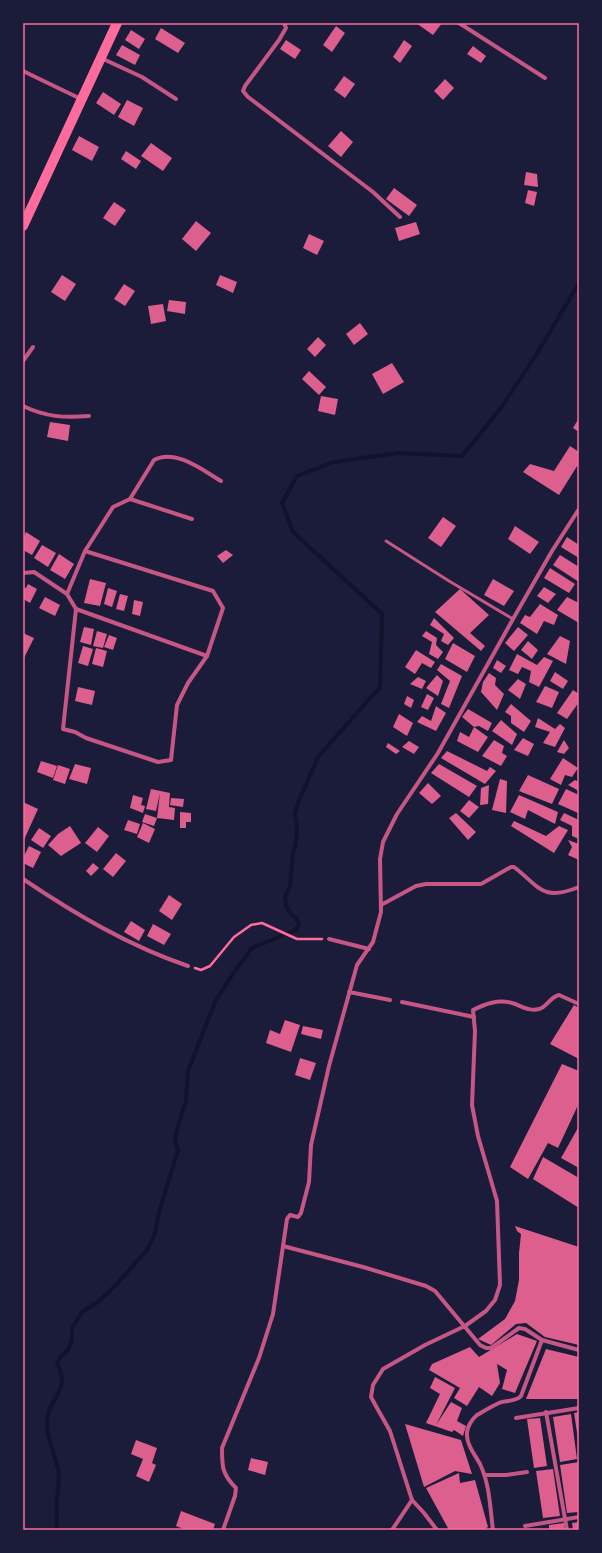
<svg xmlns="http://www.w3.org/2000/svg" width="602" height="1553" viewBox="0 0 602 1553" font-family="Overpass,sans-serif">
	<rect width="100%" height="100%" fill="#1b1b3a"/>
	<g fill="none" stroke-linecap="round" stroke-linejoin="round">
		<path stroke="#12122b" stroke-width="4" d="M56,1530C58,1520 56,1510 57,1500C58,1489 60,1480 58,1469C55,1453 46,1438 47,1422C48,1397 72,1391 57,1363L61,1356L68,1350L72,1340V1328L82,1312L98,1302L115,1286L147,1250L155,1233L159,1212L178,1150L175,1140L176,1132L186,1101L188,1071L215,1002L232,975L252,948L296,930L299,924L296,918L291,914L286,905L285,897L290,886L293,853L296,844L297,825L295,815L298,803L318,757L380,687L382,614L293,532L282,503L297,476L334,462L398,453L462,456L500,409L536,355L579,283"/>
	</g>
	<g fill="#dd5f8e">
		<path d="M416,23H442L433,35Z"/>
		<path d="M336,26L345,33L332,52L323,45Z"/>
		<path d="M161,28L185,43L178,53L155,39Z"/>
		<path d="M131,30L145,39L139,49L125,40Z"/>
		<path d="M286,40L301,50L295,59L280,49Z"/>
		<path d="M404,40L412,46L400,63L393,57Z"/>
		<path d="M122,45L140,55L135,65L116,55Z"/>
		<path d="M473,46L486,56L481,63L467,54Z"/>
		<path d="M344,76L355,84L345,98L334,90Z"/>
		<path d="M445,79L454,88L443,100L434,91Z"/>
		<path d="M103,92L121,104L114,115L96,103Z"/>
		<path d="M127,100L143,108L134,126L118,117Z"/>
		<path d="M341,131L353,142L341,157L328,146Z"/>
		<path d="M79,136L99,147L92,161L72,150Z"/>
		<path d="M151,143L172,158L163,171L141,156Z"/>
		<path d="M126,151L141,161L136,169L121,159Z"/>
		<path d="M526,172L537,174L538,187L524,185Z"/>
		<path d="M394,188L417,205L409,216L386,199Z"/>
		<path d="M528,190L537,192L534,206L525,203Z"/>
		<path d="M114,202L126,210L115,226L103,218Z"/>
		<path d="M196,221L211,233L196,251L182,239Z"/>
		<path d="M416,222L420,234L399,241L395,228Z"/>
		<path d="M309,234L324,241L317,255L303,248Z"/>
		<path d="M62,275L76,284L65,301L51,292Z"/>
		<path d="M220,275L237,282L233,293L216,285Z"/>
		<path d="M124,284L135,291L125,306L114,299Z"/>
		<path d="M169,300L186,302L185,314L167,311Z"/>
		<path d="M163,304L166,321L151,324L148,306Z"/>
		<path d="M360,323L368,334L354,345L346,334Z"/>
		<path d="M318,337L326,345L315,357L307,349Z"/>
		<path d="M392,363L404,382L383,394L372,374Z"/>
		<path d="M309,371L326,387L319,395L302,379Z"/>
		<path d="M321,396L338,399L335,415L318,411Z"/>
		<path d="M579,418V432L573,428Z"/>
		<path d="M50,422L70,425L68,441L47,437Z"/>
		<path d="M570,446L579,452V463L559,495L523,472L530,464L554,471Z"/>
		<path d="M443,517L456,526L441,547L428,538Z"/>
		<path d="M515,526L539,542L530,554L508,539Z"/>
		<path d="M26,532L40,541L32,555L23,550V538Z"/>
		<path d="M567,537L579,545V558L561,547Z"/>
		<path d="M42,545L56,553L48,567L34,558Z"/>
		<path d="M226,550L233,555L223,563L217,556Z"/>
		<path d="M59,554L74,564L65,579L50,570Z"/>
		<path d="M560,555L579,567V582L553,565Z"/>
		<path d="M550,568L575,584L569,593L544,578Z"/>
		<path d="M90,579L106,583L100,606L84,603Z"/>
		<path d="M493,579L514,591L504,606L484,595Z"/>
		<path d="M28,584L37,589L30,603L23,599V587L26,588Z"/>
		<path d="M544,587L556,594L548,603L537,596Z"/>
		<path d="M108,588L117,591L112,607L104,604Z"/>
		<path d="M460,589L489,615L470,633L485,646L481,651L435,612Z"/>
		<path d="M120,594L128,596L124,611L116,609Z"/>
		<path d="M45,597L60,605L55,616L39,608Z"/>
		<path d="M567,597L579,603V623L557,610Z"/>
		<path d="M134,600L143,602L140,616L132,614Z"/>
		<path d="M540,604L558,615L554,625L544,621L537,634L520,623L525,615L530,617Z"/>
		<path d="M434,618L454,638L448,645L441,641L444,634L430,625Z"/>
		<path d="M84,627L94,629L91,645L80,642Z"/>
		<path d="M518,627L528,635L514,651L505,643Z"/>
		<path d="M97,631L107,634L103,648L93,646Z"/>
		<path d="M426,631L437,638L436,645L443,652L438,659L429,654L432,642L422,636Z"/>
		<path d="M23,633L34,638L23,660Z"/>
		<path d="M109,635L117,638L113,650L104,647Z"/>
		<path d="M560,636L570,641L566,664L547,654Z"/>
		<path d="M528,641L538,650L532,659L521,650Z"/>
		<path d="M453,643L475,656L467,672L445,659Z"/>
		<path d="M83,646L93,649L88,666L78,663Z"/>
		<path d="M96,648L107,651L103,667L92,664Z"/>
		<path d="M416,650L435,662L431,668L422,663L415,674L405,667Z"/>
		<path d="M517,654L537,665L544,657L553,661L539,687L529,682L531,671L522,667L518,674L509,670Z"/>
		<path d="M497,660L506,666L501,673L493,668Z"/>
		<path d="M441,664L462,676L449,708L441,704L450,681L437,670Z"/>
		<path d="M555,672L568,681L563,689L550,681Z"/>
		<path d="M489,673L496,678L495,685L504,694L497,710L481,692L483,682Z"/>
		<path d="M437,675L443,681L438,696L426,688Z"/>
		<path d="M418,677L426,681L422,689L410,684Z"/>
		<path d="M518,679L526,684L520,699L508,690Z"/>
		<path d="M545,686L559,692L552,708L536,702Z"/>
		<path d="M78,687L95,691L92,705L75,701Z"/>
		<path d="M573,690L579,694V702L567,719L557,713Z"/>
		<path d="M427,694L434,698L428,710L421,707Z"/>
		<path d="M407,696L414,700L411,708L404,704Z"/>
		<path d="M511,704L531,721L524,732L511,723V716L505,712Z"/>
		<path d="M436,706L446,713L436,731L417,722L422,716L431,721Z"/>
		<path d="M468,709L492,723L488,731L479,726L474,727L462,717Z"/>
		<path d="M399,714L413,723L407,736L393,727Z"/>
		<path d="M538,718L555,729L560,724L565,728L555,747L543,743L550,732L535,727Z"/>
		<path d="M501,720L517,734L512,745L492,731Z"/>
		<path d="M474,727L488,737L478,752L457,741L460,732L469,737Z"/>
		<path d="M523,738L534,744L528,756L514,750Z"/>
		<path d="M494,740L504,746L502,753L507,756L501,766L482,756Z"/>
		<path d="M564,740L569,748L564,754L557,752Z"/>
		<path d="M409,741L419,747L414,754L402,747Z"/>
		<path d="M388,743L400,751L396,754L386,747Z"/>
		<path d="M447,751L487,771L490,767L496,771L485,784L441,758Z"/>
		<path d="M563,758L578,768L572,777L565,775L561,785L550,779Z"/>
		<path d="M41,761L57,766L53,778L37,772Z"/>
		<path d="M75,764L91,768L87,784L69,779Z"/>
		<path d="M439,764L477,786L469,797L431,773Z"/>
		<path d="M58,765L70,769L65,784L53,780Z"/>
		<path d="M528,775L559,789L552,804L519,791Z"/>
		<path d="M500,779L507,781L506,813L492,810Z"/>
		<path d="M575,780L579,782V791L568,785Z"/>
		<path d="M428,783L441,796L432,804L419,793Z"/>
		<path d="M489,785L488,804L480,805L481,788Z"/>
		<path d="M151,789L170,793L169,807L175,808L174,820L157,818L154,826L142,822L145,814L157,818L160,793L156,811L146,809Z"/>
		<path d="M566,789L579,795L578,813L558,804Z"/>
		<path d="M133,795L143,798L141,805L145,806L143,813L130,808Z"/>
		<path d="M519,795L558,812L555,824L528,810L525,819L510,812Z"/>
		<path d="M171,798L184,799L183,807L170,805Z"/>
		<path d="M469,800L479,807L469,818L460,811Z"/>
		<path d="M23,802L38,809L23,842Z"/>
		<path d="M180,812L191,813V822H186V828H180Z"/>
		<path d="M456,813L476,832L468,840L449,818Z"/>
		<path d="M564,813L579,820V839L572,836V826L560,820Z"/>
		<path d="M128,820L140,824L137,834L124,830Z"/>
		<path d="M514,821L546,836L559,826L568,830L554,853L511,826Z"/>
		<path d="M143,823L155,829L149,843L137,837Z"/>
		<path d="M70,826L81,843L61,856L48,845L58,834Z"/>
		<path d="M98,827L109,836L97,852L85,843Z"/>
		<path d="M39,828L51,836L43,848L31,840Z"/>
		<path d="M568,840L579,844V860L568,855L572,847Z"/>
		<path d="M29,846L41,852L33,868L23,863V858Z"/>
		<path d="M116,853L126,861L113,877L103,869Z"/>
		<path d="M93,863L99,868L91,876L86,871Z"/>
		<path d="M169,895L182,904L172,920L159,911Z"/>
		<path d="M131,921L145,930L139,941L124,932Z"/>
		<path d="M153,924L171,934L164,945L147,936Z"/>
		<path d="M574,1005L579,1008V1059L550,1044Z"/>
		<path d="M285,1020L300,1025L291,1052L266,1043L270,1030L280,1034Z"/>
		<path d="M303,1026L323,1030L321,1039L301,1034Z"/>
		<path d="M300,1058L316,1063L310,1080L295,1075Z"/>
		<path d="M562,1064L579,1071V1103L558,1148L548,1143L528,1179L510,1167Z"/>
		<path d="M579,1126V1168L561,1158Z"/>
		<path d="M543,1157L579,1178V1208L533,1179Z"/>
		<path d="M515,1226L579,1247V1345L545,1337L526,1323L516,1324L491,1345L478,1339L505,1319L515,1301L519,1280V1253L521,1234L517,1231Z"/>
		<path d="M517,1334L537,1341L515,1393L502,1389L507,1370L497,1364L500,1383L492,1396L479,1387L467,1406L454,1398L460,1388L429,1370L432,1364L470,1347L479,1357Z"/>
		<path d="M546,1349L579,1357V1399H526Z"/>
		<path d="M435,1377L455,1388L436,1425L451,1402L462,1408L457,1421L466,1426L463,1436L454,1430L452,1432L426,1423L440,1394L430,1388Z"/>
		<path d="M579,1412V1439H578L574,1413Z"/>
		<path d="M571,1414L577,1459L560,1462L553,1417Z"/>
		<path d="M540,1418L547,1466L534,1468L527,1419Z"/>
		<path d="M405,1424L461,1440L472,1474L455,1471L424,1487Z"/>
		<path d="M136,1440L157,1448L152,1463L156,1465L149,1482L136,1476L143,1459L131,1454Z"/>
		<path d="M251,1458L268,1462L265,1475L248,1470Z"/>
		<path d="M579,1462V1512L567,1513L560,1465Z"/>
		<path d="M553,1469L560,1516L543,1518L536,1471Z"/>
		<path d="M459,1473L460,1483L475,1480L488,1527L483,1530H449L426,1488Z"/>
		<path d="M181,1511L215,1524L213,1530H186L176,1526Z"/>
		<path d="M579,1522V1530H573L572,1523Z"/>
		<path d="M564,1523L565,1530H549V1525Z"/>
	</g>
	<g fill="none" stroke-linecap="round" stroke-linejoin="round">
		<path stroke="#ff6b9d" stroke-width="2.5" d="M195,968L201,970L210,966L234,937L251,925L262,923L297,939H322"/>
		<path stroke="#c65784" stroke-width="3" d="M386,541L449,581L513,619"/>
		<g stroke="#c65784" stroke-width="4">
			<path d="M284,23L286,28L279,40L245,86L243,91L248,97L373,192L400,217"/>
			<path d="M459,23L545,78"/>
			<path d="M101,58L142,77L176,99"/>
			<path d="M23,71L81,99"/>
			<path d="M23,361L33,347"/>
			<path d="M23,406C46,417 64,418 89,416"/>
			<path d="M130,499L192,519"/>
			<path d="M23,573L34,572L67,594L76,609L207,656"/>
			<path d="M67,594L85,551L113,507L130,499L154,460C175,448 204,471 221,481"/>
			<path d="M76,609L63,729L75,732L86,738L158,762L171,760L177,705L188,683L207,656L223,608L213,591L85,551"/>
			<path d="M23,879C75,914 129,946 188,966"/>
			<path d="M381,905L416,886L426,884H481L511,867H514C540,887 542,902 579,887"/>
			<path d="M329,939L369,949"/>
			<path d="M349,992L390,1000"/>
			<path d="M402,1002L474,1017"/>
			<path d="M283,1246L363,1267L426,1286L435,1291L480,1345L486,1348H491L519,1328L525,1329L542,1340L579,1350"/>
			<path d="M546,1412L567,1530"/>
			<path d="M516,1418L579,1408"/>
			<path d="M485,1475H506L527,1472"/>
			<path d="M525,1526L579,1517"/>
			<path d="M223,1530L235,1496L236,1488C222,1474 222,1467 222,1448L259,1358L273,1314L287,1219L290,1215L298,1217L301,1213L309,1182L311,1145L329,1066L357,965L373,942L381,912L380,859L383,842L397,814L438,753L513,619L552,551L579,509"/>
			<path d="M392,1530L412,1500"/>
			<path d="M437,1530L424,1513L412,1500L390,1431L377,1408L371,1397L373,1385L383,1369L425,1345L465,1326L486,1311L495,1300L500,1285L497,1201L478,1136L472,1105L475,1031L473,1010C485,1004 498,999 512,1003C520,1005 529,1012 539,1009C547,1007 550,997 559,995L579,1004"/>
			<path d="M493,1530C490,1508 490,1485 480,1464C475,1455 466,1444 467,1433C467,1427 472,1419 477,1415C484,1411 492,1406 499,1403C506,1400 516,1402 521,1396L542,1340"/>
		</g>
		<path stroke="#ff6b9d" stroke-width="10" d="M23,226L117,23"/>
	</g>
	<rect width="602" height="1553" fill="none" stroke="#1b1b3a" stroke-width="48"/>
	<rect x="24" y="24" width="554" height="1505" fill="none" stroke="#ff6b9d" stroke-width="1.5"/>
</svg>
